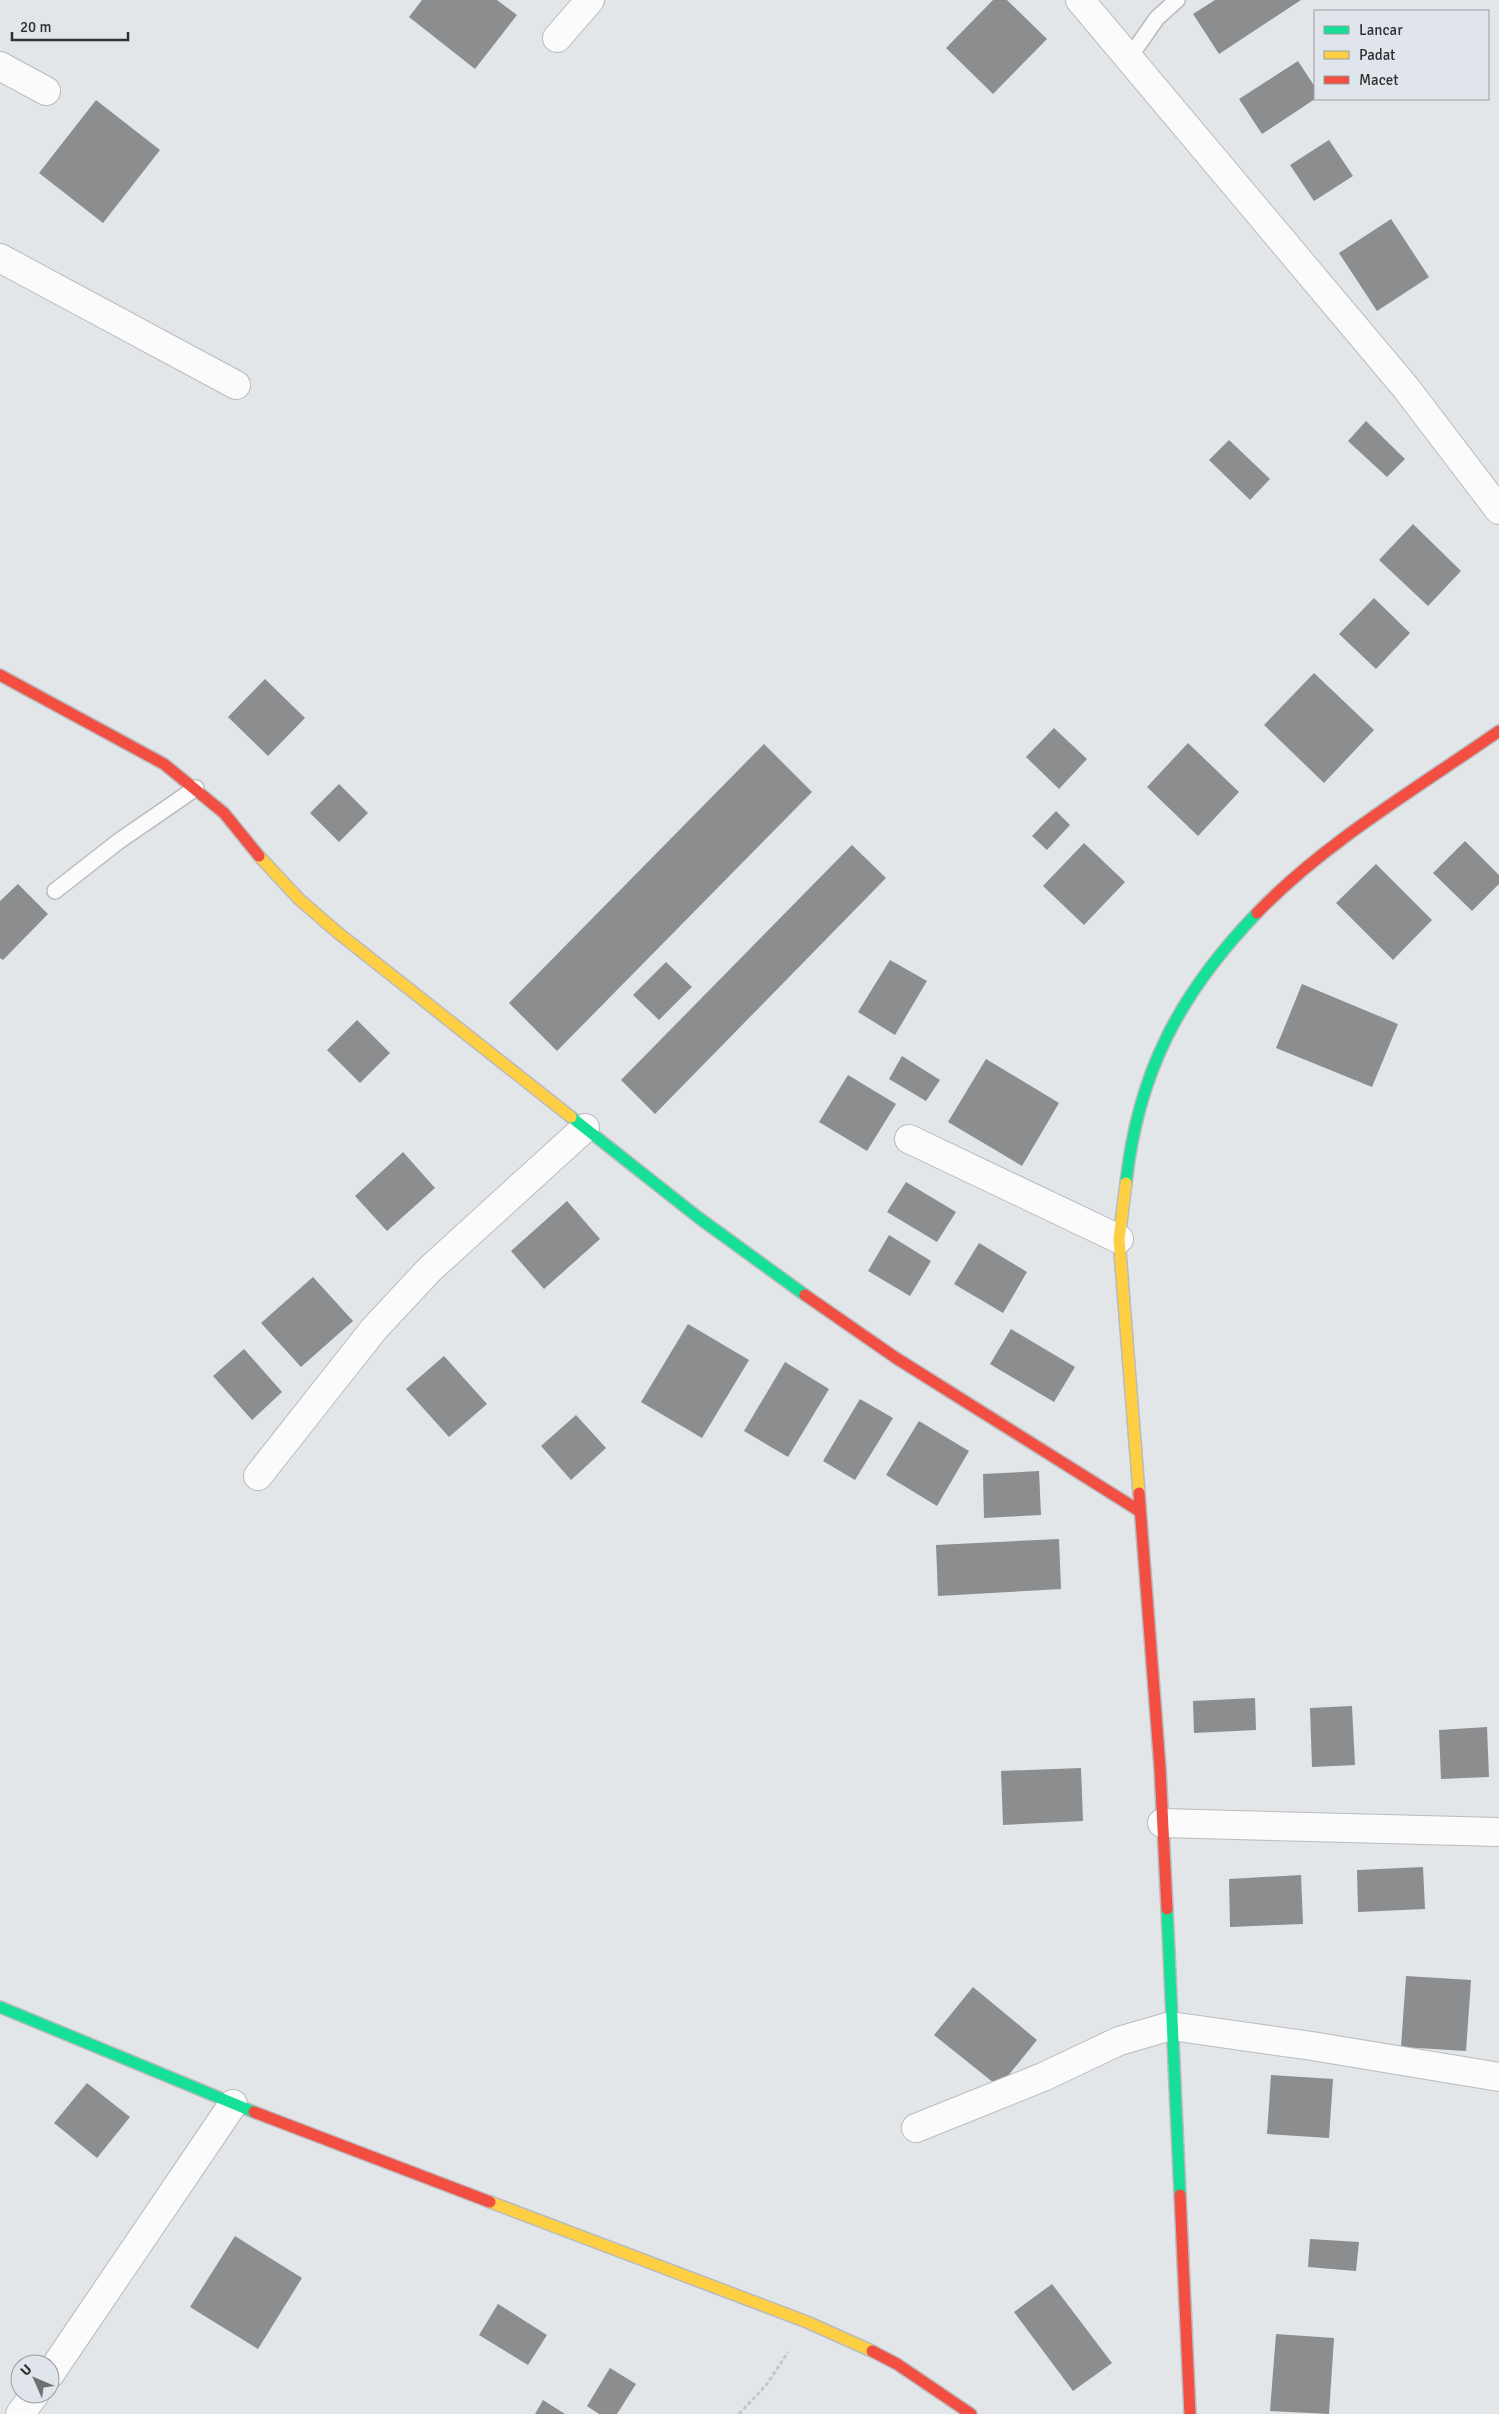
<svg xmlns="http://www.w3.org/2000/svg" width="1499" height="2414" viewBox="0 0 1499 2414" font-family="Signika,sans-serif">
	<rect width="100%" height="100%" fill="#e3e6e9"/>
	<g fill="#8b8d8f">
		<path d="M422,0H497L517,15L475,69L409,17Z"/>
		<path d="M993,0H1007L1047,39L993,94L946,48Z"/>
		<path d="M1215,0H1301L1219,54L1193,14Z"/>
		<path d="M1298,61L1315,87V99L1262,134L1239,99Z"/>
		<path d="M96,100L160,150L103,223L39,173Z"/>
		<path d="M1329,140L1353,176L1314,201L1290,165Z"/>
		<path d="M1391,219L1429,277L1377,311L1339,253Z"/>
		<path d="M1366,421L1405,459L1387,477L1348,441Z"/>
		<path d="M1229,440L1270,479L1250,500L1209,460Z"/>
		<path d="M1413,524L1461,571L1428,606L1379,560Z"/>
		<path d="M1374,598L1410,633L1376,669L1339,634Z"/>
		<path d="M1314,673L1374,730L1324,783L1264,725Z"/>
		<path d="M265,679L305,718L268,756L228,717Z"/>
		<path d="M1054,728L1087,759L1059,789L1026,757Z"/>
		<path d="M1188,743L1239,792L1198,836L1147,787Z"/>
		<path d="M764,744L812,792L557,1051L509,1003Z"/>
		<path d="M339,784L368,813L339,842L310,813Z"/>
		<path d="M1056,811L1070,825L1047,850L1032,836Z"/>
		<path d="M1465,841L1499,875V884L1472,911L1433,873Z"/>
		<path d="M1084,843L1125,882L1084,925L1043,886Z"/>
		<path d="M852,845L886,878L655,1114L621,1080Z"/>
		<path d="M1376,864L1432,920L1393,960L1336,903Z"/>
		<path d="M18,884L48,914L3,960L0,958V901Z"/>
		<path d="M890,960L927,981L895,1035L858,1012Z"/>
		<path d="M666,962L692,987L659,1020L633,995Z"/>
		<path d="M1302,984L1398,1024L1372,1087L1276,1048Z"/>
		<path d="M357,1020L390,1053L360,1083L327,1050Z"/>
		<path d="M902,1056L940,1080L926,1101L889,1079Z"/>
		<path d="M986,1059L1059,1103L1022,1166L948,1122Z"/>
		<path d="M848,1075L896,1104L867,1151L819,1122Z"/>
		<path d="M403,1152L435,1188L387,1231L355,1196Z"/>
		<path d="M906,1182L956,1212L937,1242L887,1212Z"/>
		<path d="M567,1201L600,1239L544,1289L511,1251Z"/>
		<path d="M889,1235L931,1261L910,1296L868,1271Z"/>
		<path d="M979,1243L1027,1272L1003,1313L954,1284Z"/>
		<path d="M313,1277L353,1321L301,1367L261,1323Z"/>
		<path d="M688,1324L749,1360L702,1438L641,1402Z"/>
		<path d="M1011,1329L1075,1367L1054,1402L990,1364Z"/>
		<path d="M244,1349L282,1392L252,1420L213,1376Z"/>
		<path d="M444,1356L487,1404L449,1437L406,1389Z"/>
		<path d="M785,1362L829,1389L788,1457L744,1431Z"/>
		<path d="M860,1399L893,1418L855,1480L823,1461Z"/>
		<path d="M576,1415L606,1448L571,1480L541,1446Z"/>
		<path d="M919,1421L969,1451L937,1506L886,1475Z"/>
		<path d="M1039,1471L1041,1515L984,1518L983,1474Z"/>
		<path d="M1059,1539L1061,1589L938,1596L936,1545Z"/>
		<path d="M1255,1698L1256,1730L1194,1733L1193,1701Z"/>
		<path d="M1352,1706L1355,1765L1312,1767L1310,1708Z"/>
		<path d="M1487,1727L1489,1777L1441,1779L1439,1730Z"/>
		<path d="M1081,1768L1083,1821L1003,1825L1001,1771Z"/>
		<path d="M1423,1867L1425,1909L1358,1912L1357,1870Z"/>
		<path d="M1301,1875L1303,1924L1230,1927L1229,1879Z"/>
		<path d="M1406,1976L1471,1980L1466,2051L1401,2047Z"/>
		<path d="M973,1987L1037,2040L999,2087L934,2035Z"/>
		<path d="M1271,2075L1333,2079L1329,2138L1267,2134Z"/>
		<path d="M87,2083L130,2117L97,2158L54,2123Z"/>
		<path d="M235,2236L302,2278L258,2349L190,2307Z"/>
		<path d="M1310,2239L1359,2242L1356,2271L1308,2267Z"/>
		<path d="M1052,2284L1112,2363L1073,2391L1014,2312Z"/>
		<path d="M498,2304L547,2335L528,2365L479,2335Z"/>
		<path d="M1276,2334L1334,2338L1329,2414L1270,2411Z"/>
		<path d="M610,2368L636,2384L617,2414H599L587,2406Z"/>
		<path d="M543,2400L565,2414H535Z"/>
	</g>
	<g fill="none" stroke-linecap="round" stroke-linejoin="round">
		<g stroke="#b9bbbe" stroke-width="18">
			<g id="lane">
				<path d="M1129,58L1157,18L1177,0"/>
				<path d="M55,891L119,841L196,788"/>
			</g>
		</g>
		<g stroke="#b9bbbe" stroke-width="30">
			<g id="street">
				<path d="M1080,0L1406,388L1499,510"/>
				<path d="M557,38L590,0"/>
				<path d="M0,66L46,91"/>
				<path d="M0,258L236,385"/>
				<path d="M909,1139L1119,1239"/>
				<path d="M258,1476L374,1329L430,1269L585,1128"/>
				<path d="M1162,1823L1499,1832"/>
				<path d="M916,2128L1043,2077L1119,2041L1171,2026L1312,2046L1499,2077"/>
				<path d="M50,2374L233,2104"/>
				<path d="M20,2414L35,2394"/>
			</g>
		</g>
		<g stroke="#b9bbbe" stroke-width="14">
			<g id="fast">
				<path d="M571,1117L699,1218L805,1295"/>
				<path d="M1126,1183C1138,1072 1180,993 1257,913"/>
				<path d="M1167,1909L1180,2195"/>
				<path d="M0,2007L254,2112"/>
			</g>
		</g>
		<g stroke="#b9bbbe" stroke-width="14">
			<g id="slow">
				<path d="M259,856L299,899L337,932L571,1117"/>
				<path d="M1126,1183L1119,1239L1139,1493"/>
				<path d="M490,2202L807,2322L872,2351"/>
			</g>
		</g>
		<g stroke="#b9bbbe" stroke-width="14">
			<g id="jam">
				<path d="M0,675L164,764L224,813L259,856"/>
				<path d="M1257,913C1325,842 1419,787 1499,731"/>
				<path d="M805,1295L896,1358L1138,1510"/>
				<path d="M1139,1493L1160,1768L1167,1909"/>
				<path d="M254,2112L490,2202"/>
				<path d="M1180,2195L1190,2414"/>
				<path d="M872,2351L897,2364L971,2414"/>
			</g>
		</g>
		<path stroke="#c5c6c8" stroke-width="3" stroke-dasharray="4 2.5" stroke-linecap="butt" d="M739,2414L767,2384L788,2352"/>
		<use href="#lane" stroke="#fbfbfc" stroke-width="15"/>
		<use href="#street" stroke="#fbfbfc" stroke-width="28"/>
		<use href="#fast" stroke="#16e098" stroke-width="11"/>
		<use href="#slow" stroke="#ffcf43" stroke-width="11"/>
		<use href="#jam" stroke="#f24e42" stroke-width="11"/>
	</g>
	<rect x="1314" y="10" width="175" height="90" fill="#e0e5ec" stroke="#999da2"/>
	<rect x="1324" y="26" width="25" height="8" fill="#16e098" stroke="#999da2"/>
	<text x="1359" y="35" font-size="15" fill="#2e3032">Lancar</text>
	<rect x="1324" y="51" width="25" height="8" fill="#ffcf43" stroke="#999da2"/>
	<text x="1359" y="60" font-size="15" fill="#2e3032">Padat</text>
	<rect x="1324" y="76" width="25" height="8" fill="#f24e42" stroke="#999da2"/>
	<text x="1359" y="85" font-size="15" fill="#2e3032">Macet</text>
	<g transform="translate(35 2379) rotate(315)"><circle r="24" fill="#e0e5ec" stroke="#999da2"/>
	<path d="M0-4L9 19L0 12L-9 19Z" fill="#6d7072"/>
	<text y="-8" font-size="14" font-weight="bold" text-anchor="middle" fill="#2e3032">U</text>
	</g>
	<path d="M12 32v8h116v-8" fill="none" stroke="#2e3032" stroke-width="2.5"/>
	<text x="20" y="32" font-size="15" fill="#2e3032" stroke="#e0e5ec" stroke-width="4" paint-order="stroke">20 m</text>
</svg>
